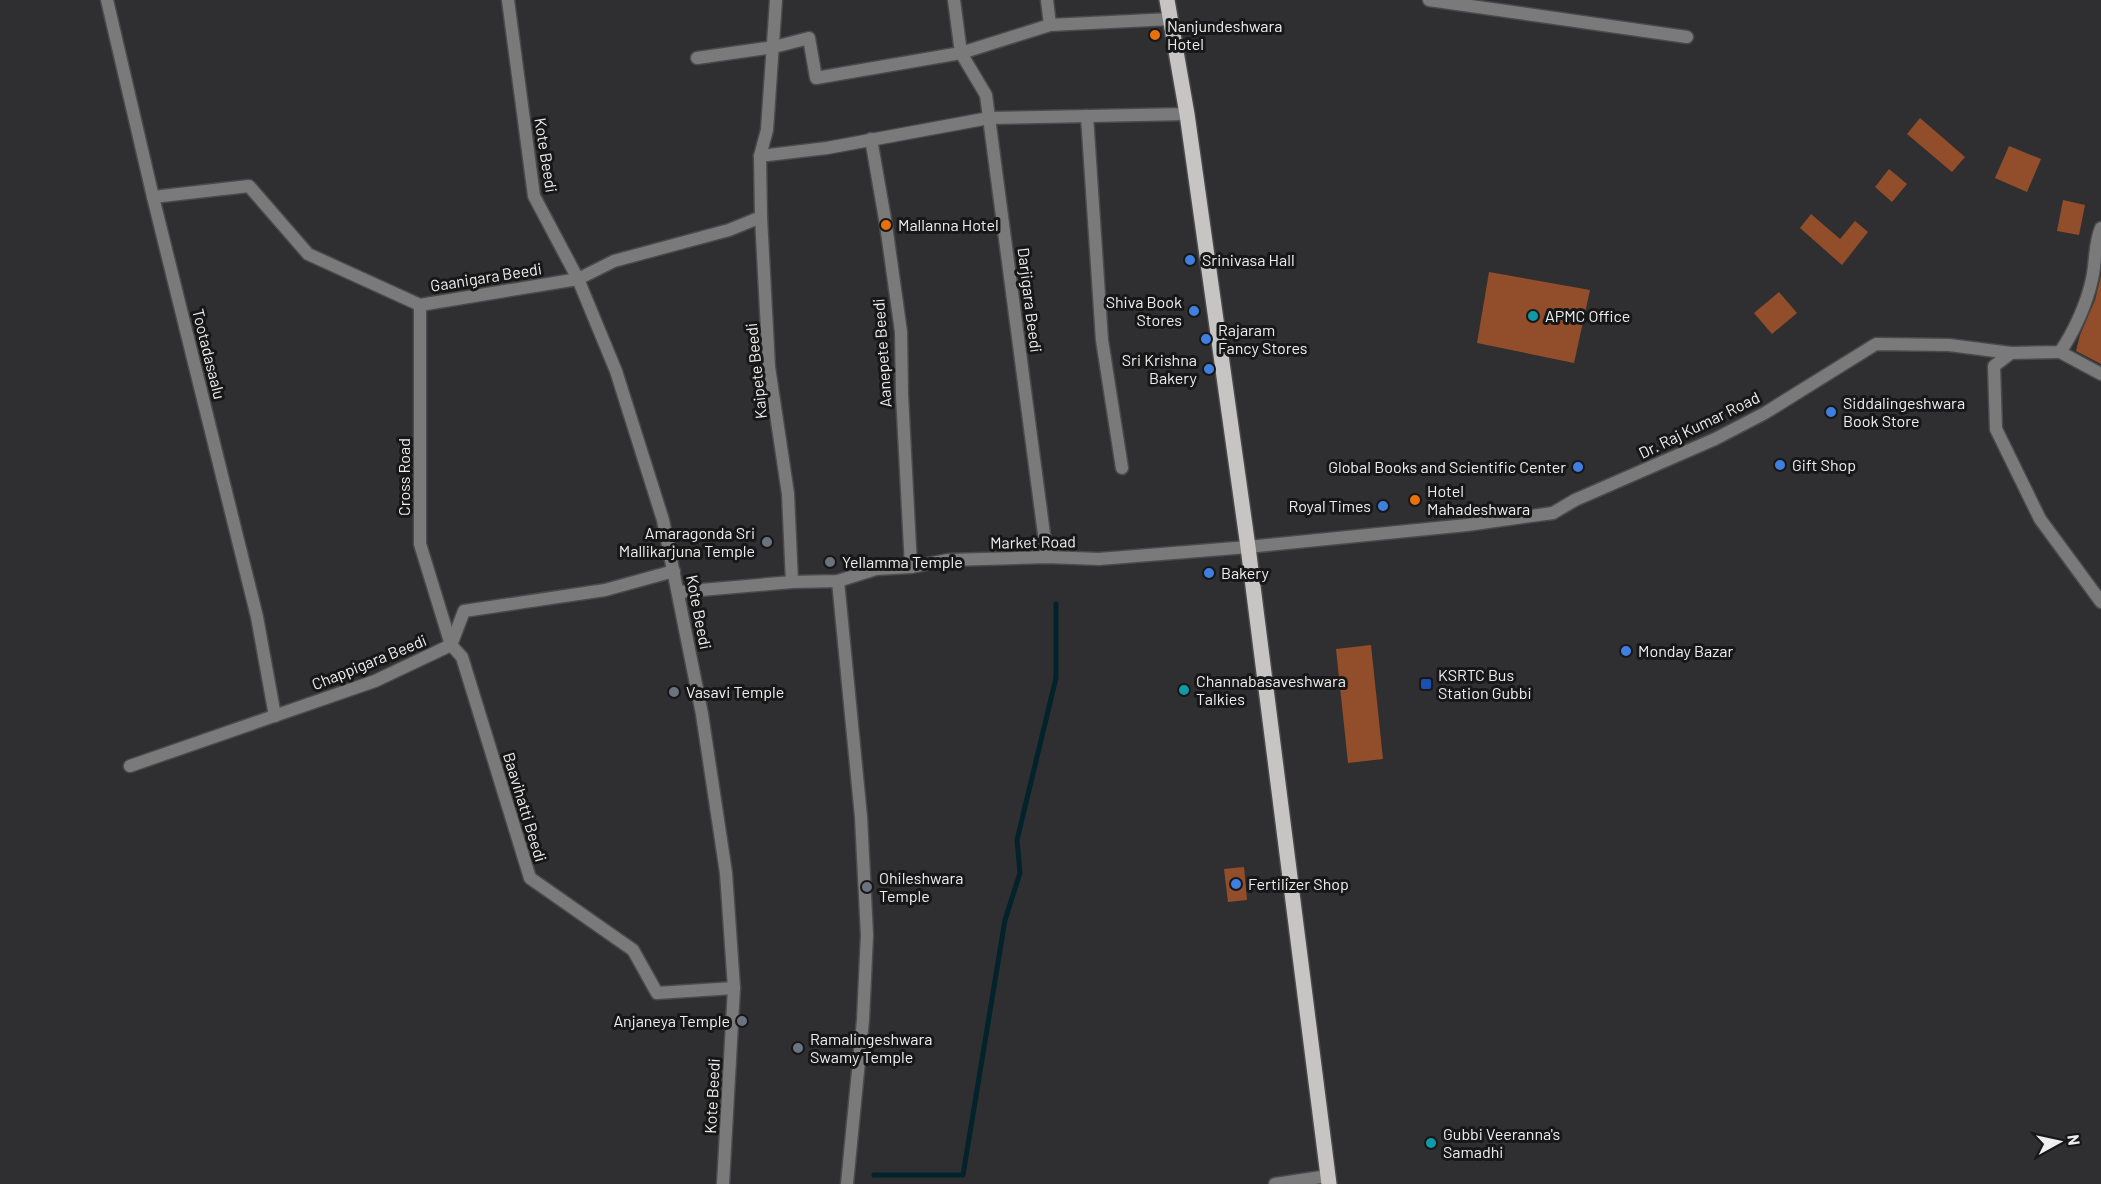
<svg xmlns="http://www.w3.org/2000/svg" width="2101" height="1184" viewBox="0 0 2101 1184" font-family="Barlow,sans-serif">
	<rect width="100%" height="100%" fill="#2f2f31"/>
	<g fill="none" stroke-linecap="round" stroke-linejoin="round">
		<path stroke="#02222c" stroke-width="5" d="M874,1175H963L1005,920L1020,873L1017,840L1056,678V604"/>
	</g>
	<g fill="#924e2a">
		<path d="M1920,118L1965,157L1952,172L1907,134Z"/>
		<path d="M2009,146L2041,159L2027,192L1995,178Z"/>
		<path d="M1889,169L1907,184L1892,202L1875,187Z"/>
		<path d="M2063,200L2085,205L2079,235L2057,231Z"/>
		<path d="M1811,214L1840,239L1855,221L1868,232L1842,265L1800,228Z"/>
		<path d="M1489,272L1590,290L1574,363L1477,343Z"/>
		<path d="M2101,276V364L2076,351L2080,335L2095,300Z"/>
		<path d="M1779,292L1797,313L1772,334L1754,313Z"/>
		<path d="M1371,645L1383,759L1348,763L1336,649Z"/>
		<path d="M1244,867L1247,900L1228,902L1224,869Z"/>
	</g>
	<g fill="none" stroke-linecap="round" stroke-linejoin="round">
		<g stroke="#4a4a4c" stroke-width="15">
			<g id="minor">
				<path d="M107,0L153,197L257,617L275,716"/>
				<path d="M776,0L767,130L760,156L761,217L769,367L788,494L792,582"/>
				<path d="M1047,0L1050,25"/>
				<path d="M1429,0L1687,37"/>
				<path d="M697,58L774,47L809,38L816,78L961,53L954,0"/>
				<path d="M1087,116L1102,340L1122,468"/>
				<path d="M871,139L886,225L901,332L902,395L911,567"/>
				<path d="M760,156L827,148L989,118L1187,114"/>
				<path d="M153,197L249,186L308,254L420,305L578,279L614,261L729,230L761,217"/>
				<path d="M420,305V544L451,645L462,657L530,878L633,950L657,993L734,988"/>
				<path d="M2060,352L2101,374"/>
				<path d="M2011,353L1994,366L1996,429L2040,519L2101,602"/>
				<path d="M1047,557L986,95L961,53L1050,25L1171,19"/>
				<path d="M838,581L861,817L867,935L863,1020L847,1184"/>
				<path d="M130,766L375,681L451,645L464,611L605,590L674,571"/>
				<path d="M1275,1184L1328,1176"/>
			</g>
		</g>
		<g stroke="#4a4a4c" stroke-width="15">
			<g id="tertiary">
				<path d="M508,0L534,196L578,279L616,371L663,520L702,714L726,873L734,988L723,1184"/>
				<path d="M678,592L792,582L838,581L876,569L911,567L948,560L1047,557L1099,559L1248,547L1467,525L1553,513L1575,500L1715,439L1765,413L1876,344L1949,345L2011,353L2060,352C2074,332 2087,303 2092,279C2096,262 2094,244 2101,228"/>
			</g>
		</g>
		<g stroke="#4a4a4c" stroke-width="18">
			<path id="primary" d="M1167,0L1187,114L1248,547L1329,1184"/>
		</g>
		<use href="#minor" stroke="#7b7a7a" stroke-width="12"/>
		<use href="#tertiary" stroke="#7b7a7a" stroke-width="12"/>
		<use href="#primary" stroke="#c7c4c4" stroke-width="15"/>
	</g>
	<g fill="#e8710a" stroke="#171718" stroke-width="2">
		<circle cx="1155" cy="35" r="6"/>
		<circle cx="886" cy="225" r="6"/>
		<circle cx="1415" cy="500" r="6"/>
	</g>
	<g fill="#3f7fe0" stroke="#171718" stroke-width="2">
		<circle cx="1190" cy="260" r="6"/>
		<circle cx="1194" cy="311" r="6"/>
		<circle cx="1206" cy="339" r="6"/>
		<circle cx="1209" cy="369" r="6"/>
		<circle cx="1831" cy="412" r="6"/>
		<circle cx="1780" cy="465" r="6"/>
		<circle cx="1578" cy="467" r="6"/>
		<circle cx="1383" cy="506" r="6"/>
		<circle cx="1209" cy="573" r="6"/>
		<circle cx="1626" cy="651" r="6"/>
		<circle cx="1236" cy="884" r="6"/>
	</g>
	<g fill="#0f9aa8" stroke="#171718" stroke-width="2">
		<circle cx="1533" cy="316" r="6"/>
		<circle cx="1184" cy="690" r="6"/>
		<circle cx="1431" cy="1143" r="6"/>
	</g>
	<g fill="#6b7280" stroke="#171718" stroke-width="2">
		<circle cx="767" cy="542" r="6"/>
		<circle cx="830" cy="562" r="6"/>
		<circle cx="674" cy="692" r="6"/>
		<circle cx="867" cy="887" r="6"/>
		<circle cx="742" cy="1021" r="6"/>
		<circle cx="798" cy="1048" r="6"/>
	</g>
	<rect fill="#1a4fb4" stroke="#171718" stroke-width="2" x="1420" y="678" width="12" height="12" rx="3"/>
	<g text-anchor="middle" stroke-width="6" stroke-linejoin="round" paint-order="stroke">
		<g font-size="16" fill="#eeeef0" stroke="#171718" text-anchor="start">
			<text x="1167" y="32">Nanjundeshwara<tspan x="1167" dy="18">Hotel</tspan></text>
			<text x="898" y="231">Mallanna Hotel</text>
			<text x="1202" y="266">Srinivasa Hall</text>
			<text x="1182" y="308" text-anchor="end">Shiva Book<tspan x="1182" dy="18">Stores</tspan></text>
			<text x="1545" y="322">APMC Office</text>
			<text x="1218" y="336">Rajaram<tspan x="1218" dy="18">Fancy Stores</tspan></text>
			<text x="1197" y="366" text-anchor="end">Sri Krishna<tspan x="1197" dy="18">Bakery</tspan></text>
			<text x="1843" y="409">Siddalingeshwara<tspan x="1843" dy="18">Book Store</tspan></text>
			<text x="1792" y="471">Gift Shop</text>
			<text x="1566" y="473" text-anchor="end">Global Books and Scientific Center</text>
			<text x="1427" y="497">Hotel<tspan x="1427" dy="18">Mahadeshwara</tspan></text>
			<text x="1371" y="512" text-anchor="end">Royal Times</text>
			<text x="755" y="539" text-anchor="end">Amaragonda Sri<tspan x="755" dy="18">Mallikarjuna Temple</tspan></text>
			<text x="842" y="568">Yellamma Temple</text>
			<text x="1221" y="579">Bakery</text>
			<text x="1638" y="657">Monday Bazar</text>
			<text x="1438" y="681">KSRTC Bus<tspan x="1438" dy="18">Station Gubbi</tspan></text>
			<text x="1196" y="687">Channabasaveshwara<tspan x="1196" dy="18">Talkies</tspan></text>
			<text x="686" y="698">Vasavi Temple</text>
			<text x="879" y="884">Ohileshwara<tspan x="879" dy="18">Temple</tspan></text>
			<text x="1248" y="890">Fertilizer Shop</text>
			<text x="730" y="1027" text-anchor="end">Anjaneya Temple</text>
			<text x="810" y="1045">Ramalingeshwara<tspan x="810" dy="18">Swamy Temple</tspan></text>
			<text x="1443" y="1140">Gubbi Veeranna's<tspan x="1443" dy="18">Samadhi</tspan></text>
		</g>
		<g font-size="16" fill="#eeeef0" stroke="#171718">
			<text transform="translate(546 155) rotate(81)" y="6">Kote Beedi</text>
			<text transform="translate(486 277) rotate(-9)" y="6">Gaanigara Beedi</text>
			<text transform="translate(1030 300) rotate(83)" y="6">Darjigara Beedi</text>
			<text transform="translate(882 353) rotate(-94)" y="6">Aanepete Beedi</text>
			<text transform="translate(209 354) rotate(76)" y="6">Tootadasaalu</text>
			<text transform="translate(756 371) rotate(-96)" y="6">Kaipete Beedi</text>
			<text transform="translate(1699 425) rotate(-26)" y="6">Dr. Raj Kumar Road</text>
			<text transform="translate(404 477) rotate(-90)" y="6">Cross Road</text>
			<text transform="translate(1033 542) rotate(-1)" y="6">Market Road</text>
			<text transform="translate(699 612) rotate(79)" y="6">Kote Beedi</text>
			<text transform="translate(369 662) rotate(-22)" y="6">Chappigara Beedi</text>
			<text transform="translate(525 807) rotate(73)" y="6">Baavihatti Beedi</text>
			<text transform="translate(712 1096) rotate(-87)" y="6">Kote Beedi</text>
		</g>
	</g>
	<g transform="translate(2059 1142) rotate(82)" stroke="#171718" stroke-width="4.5" paint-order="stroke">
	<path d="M0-4.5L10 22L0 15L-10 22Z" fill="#eeeef0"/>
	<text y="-9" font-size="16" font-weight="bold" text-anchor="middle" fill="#eeeef0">N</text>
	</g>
</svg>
